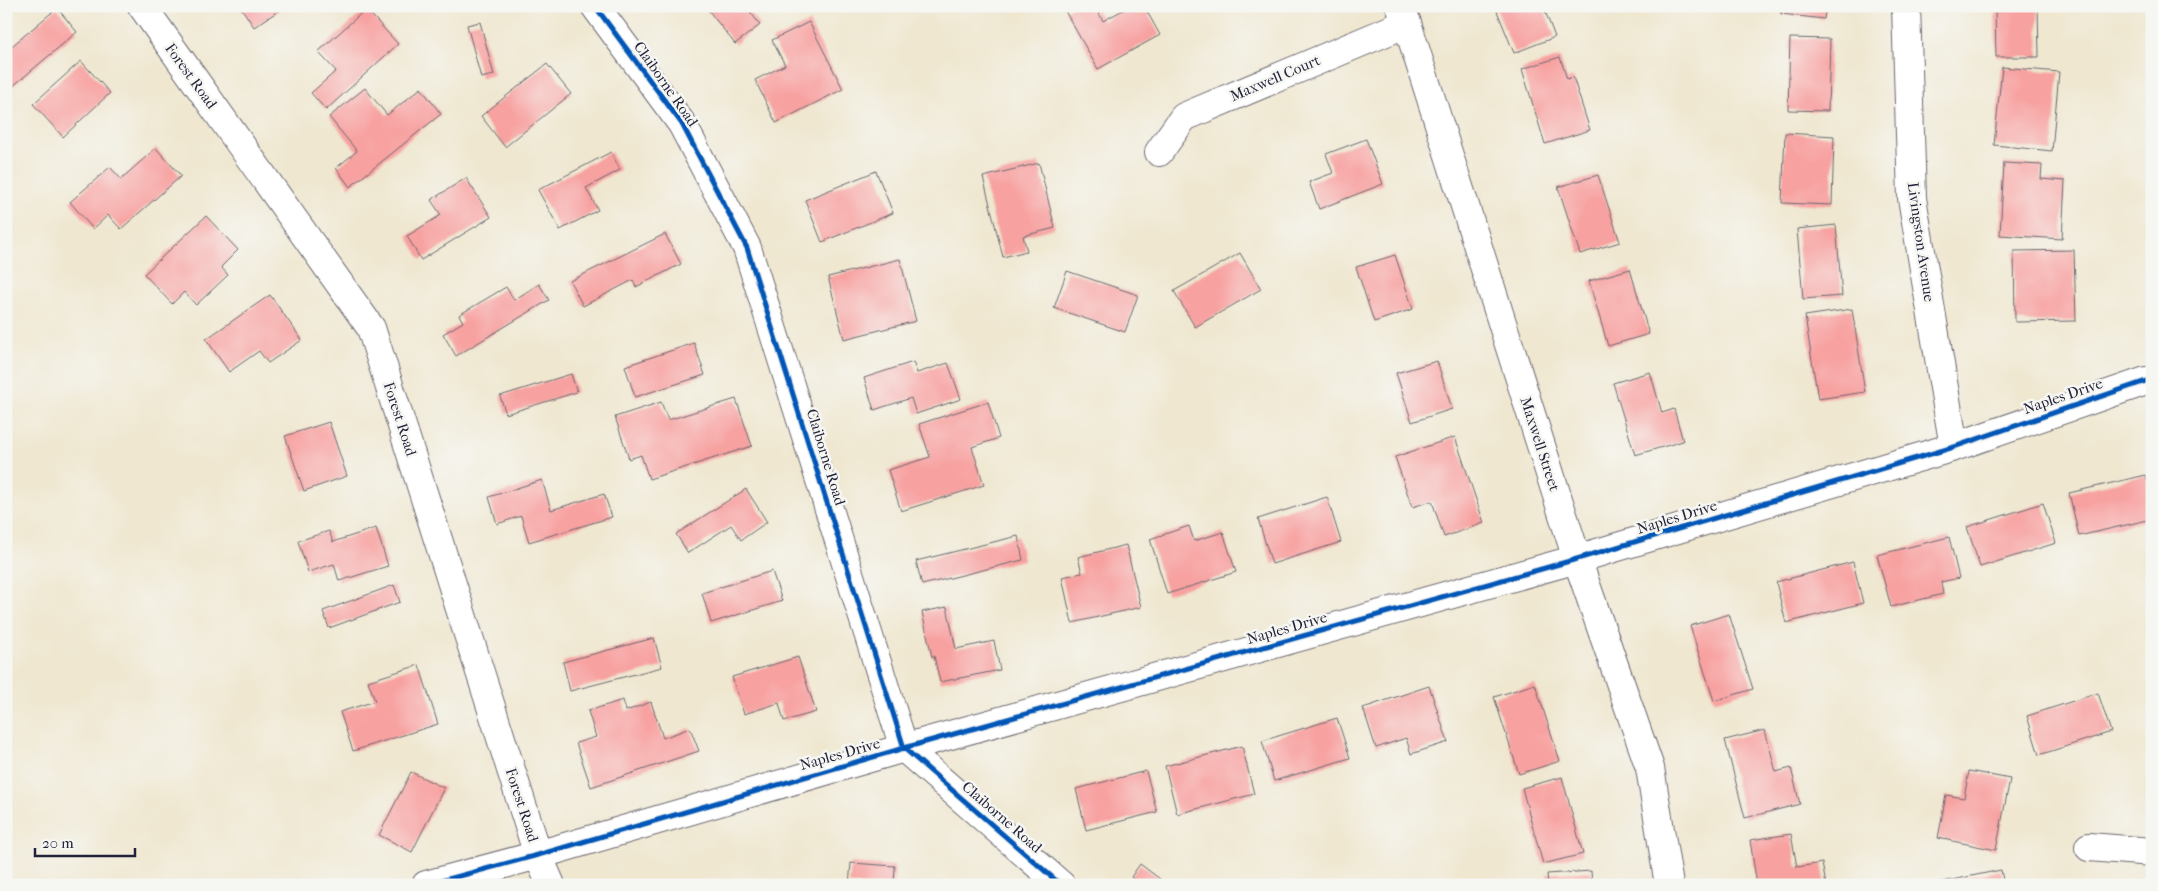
<svg xmlns="http://www.w3.org/2000/svg" width="2158" height="891" viewBox="0 0 2158 891" font-family="'IM FELL French Canon',serif">
	<rect width="100%" height="100%" fill="#f6f6f2"/>
	<filter id="ink" filterUnits="userSpaceOnUse"><feTurbulence type="fractalNoise" baseFrequency=".02" numOctaves="2"/><feDisplacementMap in="SourceGraphic" scale="10" xChannelSelector="R" yChannelSelector="G"/><feConvolveMatrix kernelMatrix="1 2 1 2 8 2 1 2 1" color-interpolation-filters="sRGB"/></filter>
	<filter id="wash" filterUnits="userSpaceOnUse"><feTurbulence type="fractalNoise" baseFrequency=".0096" numOctaves="4" result="noise"/><feDisplacementMap in="SourceGraphic" scale="20" xChannelSelector="R" yChannelSelector="G"/><feGaussianBlur stdDeviation="1.12" result="paint"/><feColorMatrix in="noise" values="0 0 0 0 0 0 0 0 0 0 0 0 0 0 0 0 0 1.4 0 .05"/><feComposite in="paint" operator="in"/></filter>
	<g filter="url(#wash)">
		<rect width="100%" height="100%" fill="#efe7d0"/>
		<g id="blocks">
			<g fill="#f7a1a0">
				<path d="M240,6H286L254,27Z"/>
				<path d="M705,6H746L760,25L735,44Z"/>
				<path d="M1074,6H1095L1103,21L1130,6H1144L1160,35L1098,69L1065,11Z"/>
				<path d="M1495,6H1543L1555,37L1514,53Z"/>
				<path d="M1781,6H1826L1824,19L1781,14Z"/>
				<path d="M1995,6H2038L2039,57H1996Z"/>
				<path d="M57,8L77,32L6,92V51Z"/>
				<path d="M366,9L398,44L326,110L311,93L336,71L318,52Z"/>
				<path d="M480,22L494,75L481,78L467,25Z"/>
				<path d="M809,22L843,89L776,123L755,80L785,65L772,40Z"/>
				<path d="M1790,38L1830,39L1828,111L1788,110Z"/>
				<path d="M1560,57L1567,79L1573,77L1590,130L1545,144L1522,69Z"/>
				<path d="M81,61L110,93L63,137L33,104Z"/>
				<path d="M547,64L571,94L505,147L481,116Z"/>
				<path d="M2002,67L2059,72L2052,151L1994,145Z"/>
				<path d="M365,88L387,115L421,88L441,114L350,187L336,168L357,151L329,117Z"/>
				<path d="M1785,133L1834,136L1832,205L1782,203Z"/>
				<path d="M1366,139L1383,184L1319,209L1309,182L1333,173L1326,154Z"/>
				<path d="M156,148L181,176L121,229L108,215L93,229L70,202L110,167L121,179Z"/>
				<path d="M611,152L620,170L586,188L598,210L560,230L538,190Z"/>
				<path d="M1039,163L1055,228L1023,236L1027,251L1003,257L983,177Z"/>
				<path d="M2004,163L2042,165L2041,179L2065,181L2062,239L2000,235Z"/>
				<path d="M876,171L893,213L822,242L805,200Z"/>
				<path d="M1598,175L1620,242L1580,254L1558,187Z"/>
				<path d="M466,178L491,217L421,260L407,236L441,215L431,200Z"/>
				<path d="M206,216L238,250L221,267L228,275L196,305L184,292L172,304L144,274Z"/>
				<path d="M1836,225L1842,296L1803,299L1797,229Z"/>
				<path d="M665,234L681,264L636,287L633,280L583,306L570,281Z"/>
				<path d="M2074,250L2076,321L2015,322L2014,251Z"/>
				<path d="M1240,253L1261,289L1195,327L1174,291Z"/>
				<path d="M1395,255L1413,309L1374,322L1356,267Z"/>
				<path d="M900,259L916,321L844,339L828,277Z"/>
				<path d="M1630,269L1649,334L1608,346L1589,281Z"/>
				<path d="M1067,271L1138,295L1125,332L1054,308Z"/>
				<path d="M539,284L549,300L456,356L443,334L463,322L459,315L506,287L514,300Z"/>
				<path d="M270,295L302,340L268,363L259,351L229,372L206,339Z"/>
				<path d="M1852,309L1865,392L1818,399L1805,316Z"/>
				<path d="M694,343L705,375L635,397L625,366Z"/>
				<path d="M1437,361L1452,409L1412,422L1396,373Z"/>
				<path d="M913,362L917,373L948,363L961,399L916,414L911,398L874,410L864,378Z"/>
				<path d="M1650,372L1662,413L1674,409L1683,441L1635,455L1613,383Z"/>
				<path d="M571,374L577,392L506,414L500,396Z"/>
				<path d="M736,399L752,446L649,479L641,455L629,459L615,417L661,402L668,420Z"/>
				<path d="M988,402L999,438L972,447L984,485L901,511L888,470L930,457L919,424Z"/>
				<path d="M329,422L347,476L304,491L285,436Z"/>
				<path d="M1455,437L1484,523L1444,537L1432,501L1412,507L1395,457Z"/>
				<path d="M2146,475L2152,500V519L2079,536L2069,493Z"/>
				<path d="M542,480L551,510L604,494L612,517L529,542L521,516L497,524L489,497Z"/>
				<path d="M746,489L767,522L741,540L731,525L688,553L676,534Z"/>
				<path d="M1327,497L1341,542L1272,564L1258,519Z"/>
				<path d="M2043,503L2056,543L1980,567L1967,527Z"/>
				<path d="M1189,526L1194,541L1223,532L1236,572L1167,594L1150,539Z"/>
				<path d="M376,528L388,566L339,581L334,564L308,572L298,541L329,531L333,542Z"/>
				<path d="M1018,536L1023,560L922,585L916,561Z"/>
				<path d="M1949,537L1959,578L1941,582L1943,594L1891,607L1877,555Z"/>
				<path d="M1126,545L1141,607L1072,623L1062,577L1082,573L1078,557Z"/>
				<path d="M1853,562L1863,603L1786,623L1776,582Z"/>
				<path d="M772,571L782,601L711,623L702,593Z"/>
				<path d="M394,585L400,602L329,628L323,611Z"/>
				<path d="M947,607L956,649L994,641L1000,670L940,682L934,656L932,657L922,612Z"/>
				<path d="M1729,614L1753,689L1714,701L1690,626Z"/>
				<path d="M654,638L662,667L570,691L563,662Z"/>
				<path d="M798,657L816,712L784,721L779,703L744,714L732,677Z"/>
				<path d="M419,665L438,724L353,751L340,712L375,701L368,681Z"/>
				<path d="M1535,684L1560,761L1519,774L1494,697Z"/>
				<path d="M1429,686L1448,742L1411,754L1406,738L1376,748L1363,708Z"/>
				<path d="M2098,693L2111,732L2039,755L2027,716Z"/>
				<path d="M623,700L626,711L651,702L663,738L690,728L699,751L591,787L576,743L596,737L588,711Z"/>
				<path d="M1337,718L1350,758L1274,781L1262,741Z"/>
				<path d="M1765,730L1776,772L1791,768L1800,804L1745,818L1725,740Z"/>
				<path d="M1242,746L1254,794L1177,814L1165,766Z"/>
				<path d="M1146,771L1157,812L1086,830L1076,789Z"/>
				<path d="M1969,771L2010,779L1996,850L1938,838L1946,795L1964,798Z"/>
				<path d="M411,772L444,788L412,852L379,835Z"/>
				<path d="M1562,777L1583,854L1543,864L1522,788Z"/>
				<path d="M1791,834L1797,867L1822,863L1826,885H1757L1750,840Z"/>
				<path d="M851,863L895,866L894,885H849Z"/>
				<path d="M1140,864L1168,885H1140L1131,877Z"/>
				<path d="M2001,870L2004,885H1943L1942,882Z"/>
				<path d="M1591,871L1592,885H1548L1547,874Z"/>
			</g>
		</g>
	</g>
	<g filter="url(#ink)">
		<use href="#blocks" fill-opacity="0" stroke="#6a676f" stroke-width="1"/>
		<g fill="none" stroke-linecap="round" stroke-linejoin="round">
			<g stroke="#6a676f" stroke-width="30">
				<g id="minor">
					<path d="M142,6L371,328L538,855L551,885"/>
					<path d="M595,6L682,124L747,248L904,748L1061,885"/>
					<path d="M1400,6L1407,23L1577,559L1650,768L1669,885"/>
					<path d="M1906,6L1912,198L1954,447"/>
					<path d="M1159,152L1184,117L1407,23"/>
					<path d="M2089,847L2152,852"/>
					<path d="M426,885L538,855L904,748L1577,559L1954,447L2146,381H2152"/>
				</g>
			</g>
			<use href="#minor" stroke="#fff" stroke-width="28"/>
			<g stroke="#f6f6f2" stroke-width="8">
				<g id="cycleway">
					<path d="M595,6L682,124L747,248L904,748L1061,885"/>
					<path d="M426,885L538,855L904,748L1577,559L1954,447L2146,381H2152"/>
				</g>
			</g>
			<use href="#cycleway" stroke="#0057b8" stroke-width="5"/>
		</g>
	</g>
	<g text-anchor="middle" stroke-width="5" stroke-linejoin="round" paint-order="stroke">
		<g font-size="15" fill="#22223b" stroke="#f6f6f2">
			<text transform="translate(191 76) rotate(54)" y="5">Forest Road</text>
			<text transform="translate(1275 78) rotate(-23)" y="5">Maxwell Court</text>
			<text transform="translate(666 84) rotate(55)" y="5">Claiborne Road</text>
			<text transform="translate(1921 242) rotate(82)" y="5">Livingston Avenue</text>
			<text transform="translate(2063 396) rotate(-19)" y="5">Naples Drive</text>
			<text transform="translate(400 419) rotate(72)" y="5">Forest Road</text>
			<text transform="translate(1540 444) rotate(72)" y="5">Maxwell Street</text>
			<text transform="translate(826 457) rotate(73)" y="5">Claiborne Road</text>
			<text transform="translate(1677 517) rotate(-17)" y="5">Naples Drive</text>
			<text transform="translate(1287 628) rotate(-16)" y="5">Naples Drive</text>
			<text transform="translate(840 754) rotate(-16)" y="5">Naples Drive</text>
			<text transform="translate(522 805) rotate(72)" y="5">Forest Road</text>
			<text transform="translate(1002 817) rotate(41)" y="5">Claiborne Road</text>
		</g>
	</g>
	<rect width="2158" height="891" fill="none" stroke="#f6f6f2" stroke-width="25"/>
	<path d="M35 848v8h100v-8" fill="none" stroke="#22223b" stroke-width="2.5"/>
	<text x="42" y="848" font-size="15" fill="#22223b" stroke="#f6f6f2" stroke-width="4" paint-order="stroke">20 m</text>
</svg>
